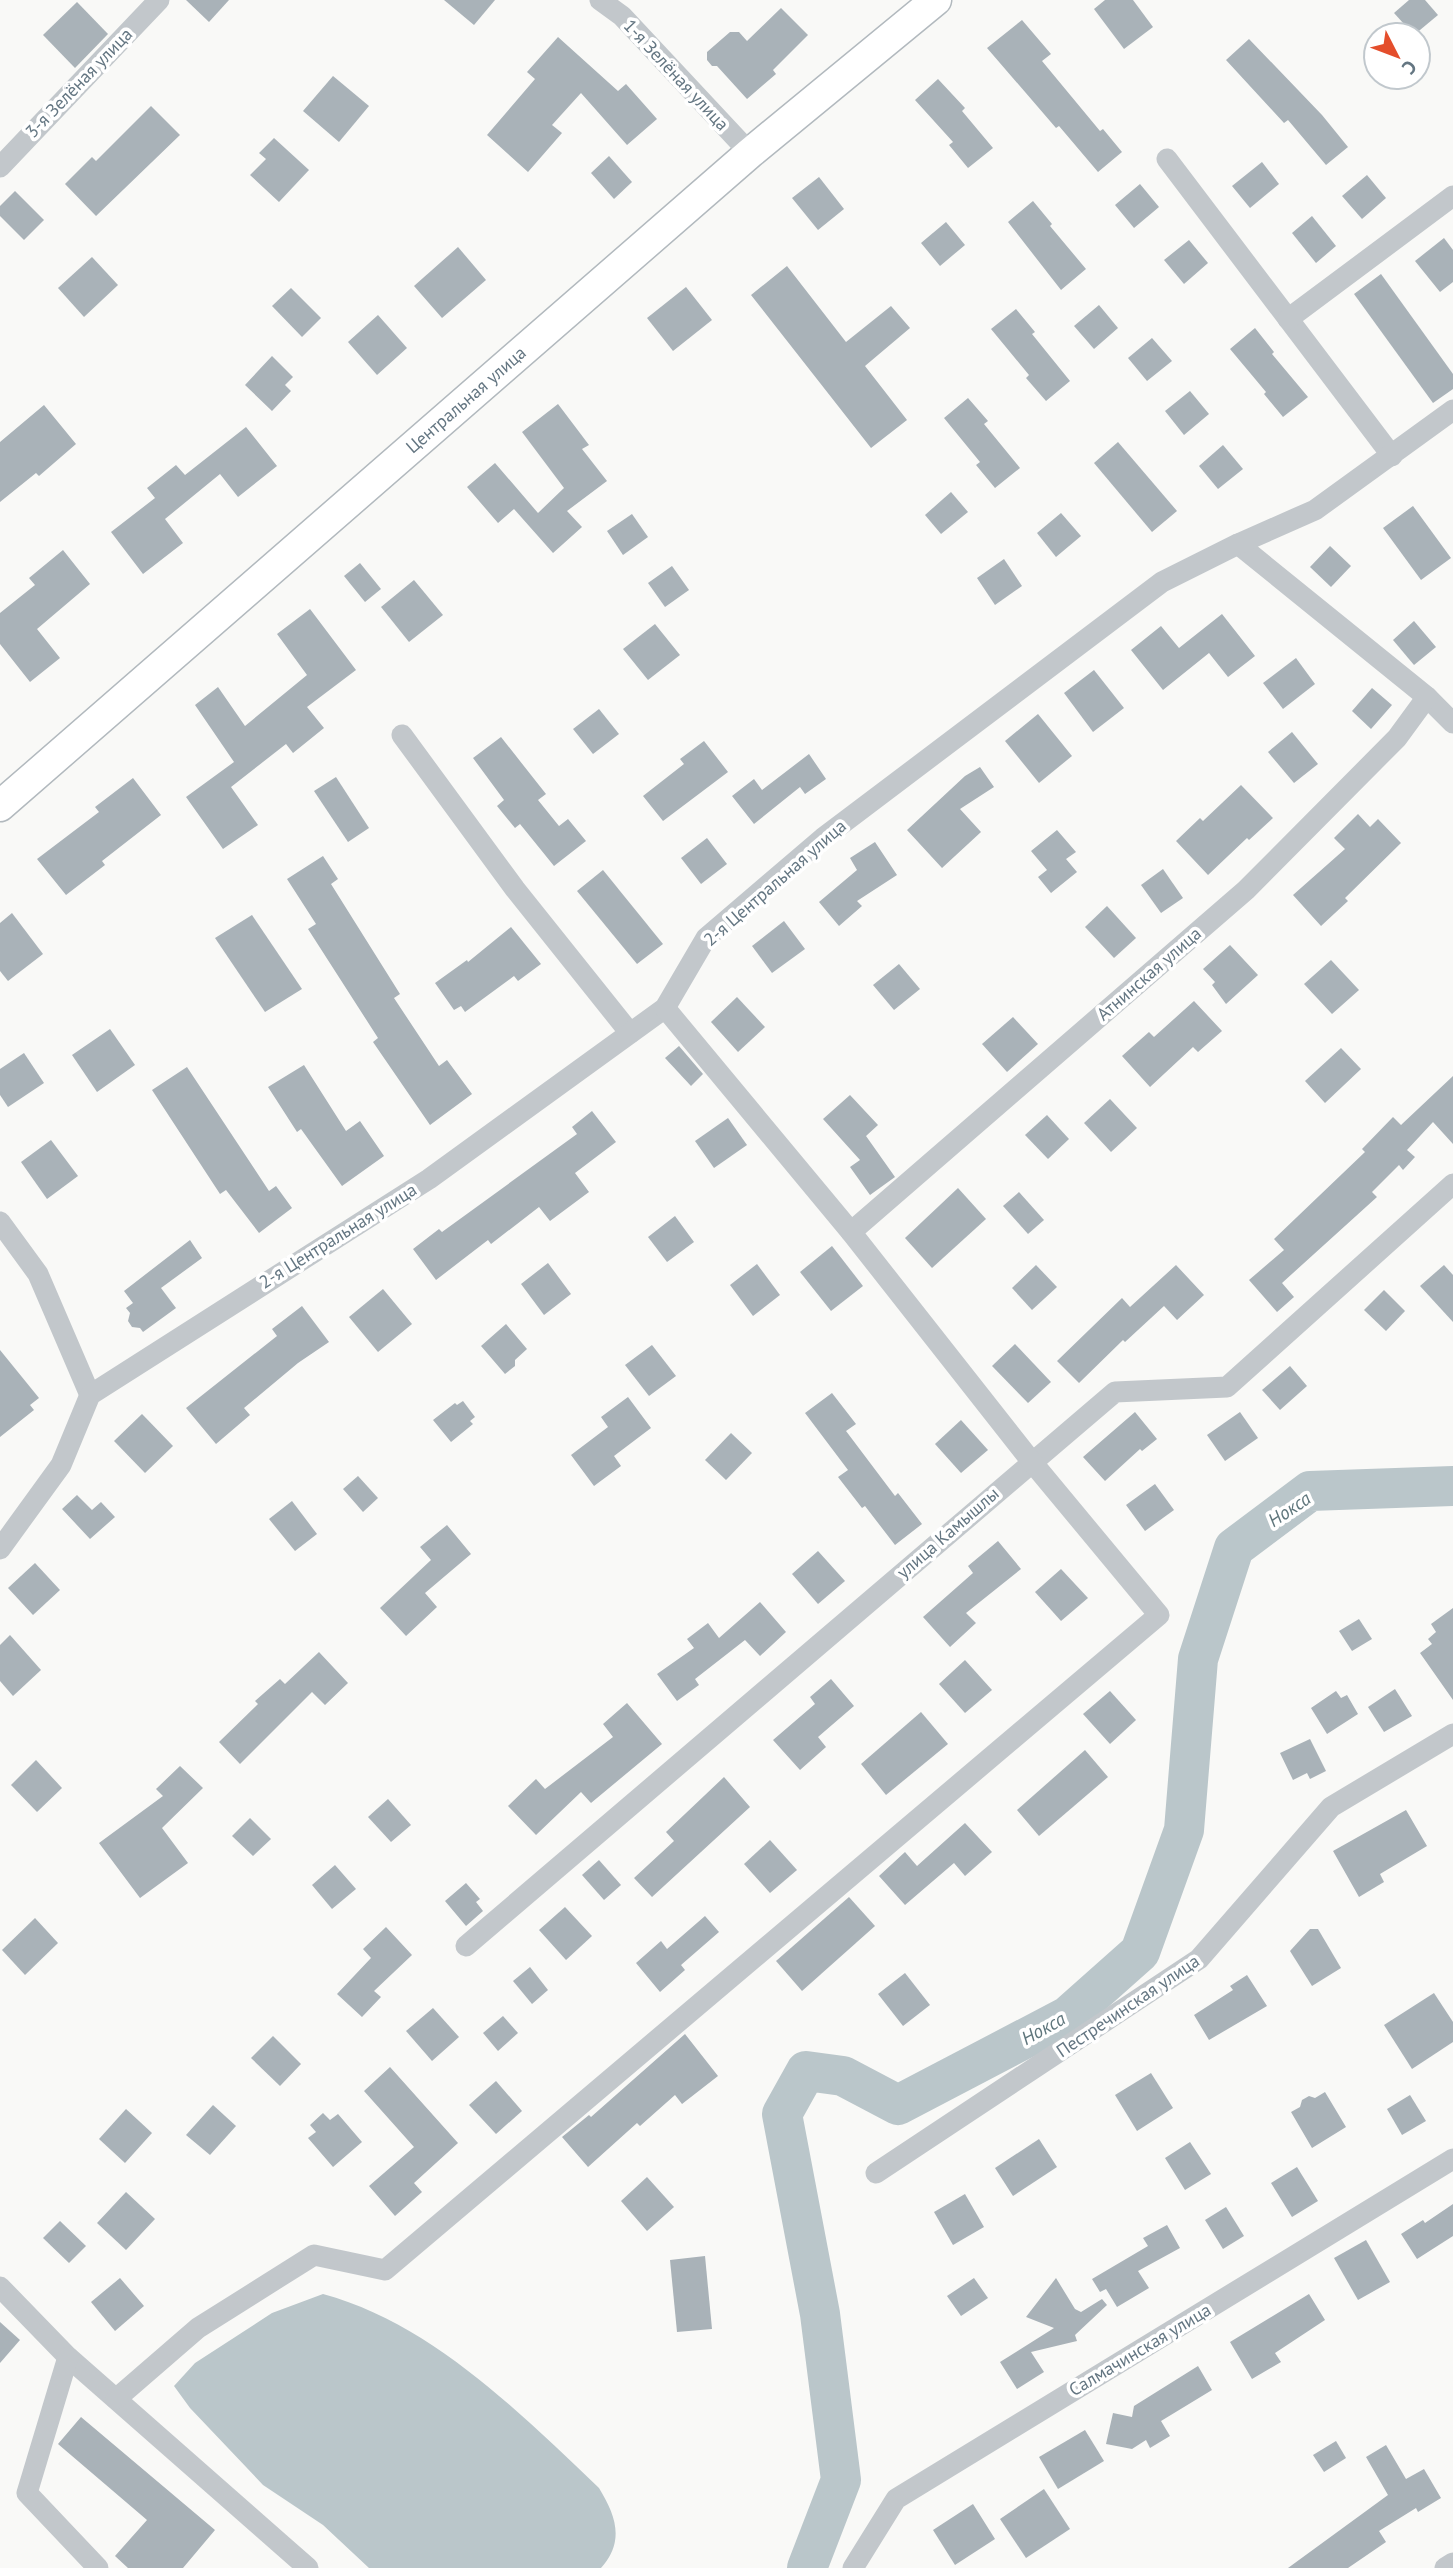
<svg xmlns="http://www.w3.org/2000/svg" width="1453" height="2568" viewBox="0 0 1453 2568" font-family="'PT Sans',sans-serif">
	<rect width="100%" height="100%" fill="#f9f9f7"/>
	<path fill="#bac6ca" d="M323,2294C431,2323 520,2413 599,2488C616,2516 625,2541 601,2568H369L323,2525L263,2485L190,2408L174,2386L195,2363L272,2313Z"/>
	<g fill="none" stroke-linecap="round" stroke-linejoin="round">
		<path stroke="#bac6ca" stroke-width="40" d="M807,2568L841,2480L820,2314L782,2114L806,2071L843,2076L898,2105L1068,2016L1140,1952L1184,1830L1198,1659L1234,1548L1310,1491L1453,1486"/>
	</g>
	<g fill="#a9b2b8">
		<path d="M186,0H229L209,22Z"/>
		<path d="M444,0H495L474,25Z"/>
		<path d="M1105,0H1133L1153,27L1124,49L1094,9Z"/>
		<path d="M1409,0H1425L1438,15L1414,35L1394,13Z"/>
		<path d="M77,2L108,34L75,68L43,35Z"/>
		<path d="M781,8L808,35L773,70L776,74L747,99L717,66H712L707,60V52L730,32H739L747,41Z"/>
		<path d="M1022,20L1051,54L1042,61L1100,131L1103,129L1122,152L1098,172L1059,126L1056,128L987,48Z"/>
		<path d="M558,37L618,91L626,84L657,119L627,145L581,93L552,125L562,133L528,172L487,135L535,79L527,72Z"/>
		<path d="M1249,39L1322,115L1348,147L1326,165L1288,120L1284,123L1226,60Z"/>
		<path d="M333,76L369,106L339,142L303,111Z"/>
		<path d="M938,79L965,108L962,111L993,148L968,168L949,145L953,142L915,100Z"/>
		<path d="M151,106L180,135L96,216L65,184L92,157L96,161Z"/>
		<path d="M274,138L309,170L279,202L250,175L266,159L259,153Z"/>
		<path d="M609,156L632,182L614,199L591,173Z"/>
		<path d="M1262,162L1279,184L1250,208L1232,186Z"/>
		<path d="M1367,175L1386,198L1362,219L1342,196Z"/>
		<path d="M819,177L844,209L818,230L792,198Z"/>
		<path d="M1140,184L1159,207L1134,228L1115,205Z"/>
		<path d="M15,191L44,220L24,240L0,216V206Z"/>
		<path d="M1033,201L1052,224L1050,226L1086,269L1061,290L1008,222Z"/>
		<path d="M1312,216L1336,246L1316,263L1292,233Z"/>
		<path d="M946,222L965,245L940,266L921,243Z"/>
		<path d="M1444,238L1453,250V282L1440,292L1415,261Z"/>
		<path d="M1189,240L1208,263L1184,284L1164,260Z"/>
		<path d="M458,247L486,280L442,318L414,286Z"/>
		<path d="M92,257L118,285L84,317L58,288Z"/>
		<path d="M787,266L846,342L891,306L910,328L865,366L907,420L871,448L751,295Z"/>
		<path d="M1381,274L1453,374V389L1433,403L1354,294Z"/>
		<path d="M686,287L712,320L673,351L647,318Z"/>
		<path d="M291,288L321,318L302,337L272,306Z"/>
		<path d="M1099,305L1118,328L1094,349L1074,326Z"/>
		<path d="M1016,309L1035,332L1032,334L1070,381L1046,401L1026,378L1029,375L991,329Z"/>
		<path d="M378,315L407,348L377,375L348,342Z"/>
		<path d="M1255,328L1274,352L1272,354L1308,397L1283,417L1264,394L1266,392L1230,349Z"/>
		<path d="M1152,338L1172,361L1147,381L1128,358Z"/>
		<path d="M272,356L293,377L285,385L291,391L272,411L245,385Z"/>
		<path d="M1190,391L1209,414L1184,435L1165,411Z"/>
		<path d="M968,398L988,421L984,424L1020,468L995,488L976,465L980,462L944,418Z"/>
		<path d="M558,404L589,445L582,449L607,481L567,511L582,527L553,553L514,509L498,523L467,487L495,463L538,513L564,488L522,432Z"/>
		<path d="M44,405L76,444L39,476L36,473L0,502V442Z"/>
		<path d="M246,427L277,466L238,497L220,474L165,519L183,543L143,574L111,532L155,498L147,488L176,465L185,475Z"/>
		<path d="M1118,442L1177,511L1152,532L1094,463Z"/>
		<path d="M1223,445L1243,469L1218,489L1199,466Z"/>
		<path d="M951,492L968,512L941,534L925,515Z"/>
		<path d="M1413,506L1451,558L1421,580L1383,528Z"/>
		<path d="M1061,513L1081,536L1056,557L1037,533Z"/>
		<path d="M632,514L648,537L623,555L607,531Z"/>
		<path d="M1330,546L1351,566L1331,587L1310,567Z"/>
		<path d="M63,550L90,584L37,629L60,658L30,682L0,644V613L35,585L29,578Z"/>
		<path d="M1004,559L1022,586L995,605L977,578Z"/>
		<path d="M360,563L381,589L365,602L344,576Z"/>
		<path d="M672,566L689,590L665,607L648,583Z"/>
		<path d="M414,580L443,615L409,642L381,607Z"/>
		<path d="M310,609L356,670L307,707L324,728L293,753L286,744L231,787L258,825L223,849L186,797L234,762L195,705L218,687L245,726L307,675L277,634Z"/>
		<path d="M1222,614L1255,656L1228,677L1209,653L1163,690L1131,650L1161,626L1179,648Z"/>
		<path d="M1414,621L1436,647L1414,665L1393,640Z"/>
		<path d="M655,624L680,655L648,680L623,649Z"/>
		<path d="M1296,658L1315,684L1283,709L1263,683Z"/>
		<path d="M1094,670L1124,708L1093,732L1064,693Z"/>
		<path d="M1372,688L1392,705L1371,729L1352,711Z"/>
		<path d="M599,709L619,734L593,754L573,729Z"/>
		<path d="M1038,714L1072,756L1039,783L1005,741Z"/>
		<path d="M1292,732L1318,764L1294,783L1268,752Z"/>
		<path d="M501,737L546,794L538,800L559,826L568,819L586,841L554,866L520,824L515,828L497,806L504,800L473,758Z"/>
		<path d="M704,741L728,772L663,821L643,796L684,764L680,759Z"/>
		<path d="M809,754L826,779L805,794L800,787L754,824L732,796L754,779L762,790Z"/>
		<path d="M980,767L994,787L960,809L981,832L942,868L907,830L965,776Z"/>
		<path d="M336,777L369,828L348,842L314,791Z"/>
		<path d="M133,778L161,815L102,861L105,865L66,895L37,859L99,812L95,807Z"/>
		<path d="M1241,785L1273,818L1249,840L1247,838L1208,875L1176,841L1200,818L1203,821Z"/>
		<path d="M1358,814L1370,827L1378,819L1401,843L1345,898L1348,901L1321,926L1293,895L1345,849L1334,838Z"/>
		<path d="M1057,830L1076,852L1066,859L1077,872L1051,893L1038,877L1047,870L1031,851Z"/>
		<path d="M707,838L727,864L701,884L681,858Z"/>
		<path d="M875,842L897,875L857,901L862,906L839,926L819,902L857,870L850,858Z"/>
		<path d="M323,856L338,879L331,884L400,994L394,998L439,1066L447,1060L472,1094L430,1125L373,1042L378,1038L308,929L316,924L287,879Z"/>
		<path d="M1163,869L1183,898L1161,913L1141,885Z"/>
		<path d="M603,870L663,944L637,964L577,891Z"/>
		<path d="M1107,906L1136,938L1114,958L1085,927Z"/>
		<path d="M12,913L43,954L8,981L0,971V923Z"/>
		<path d="M252,915L302,989L265,1012L215,938Z"/>
		<path d="M784,921L805,949L772,973L752,946Z"/>
		<path d="M511,927L541,964L518,981L514,976L465,1012L461,1006L454,1010L435,983L467,960L468,962Z"/>
		<path d="M1230,945L1258,975L1226,1004L1212,985L1215,982L1203,969Z"/>
		<path d="M1331,960L1359,990L1332,1014L1304,984Z"/>
		<path d="M899,964L920,989L894,1010L873,985Z"/>
		<path d="M737,997L765,1027L738,1052L711,1022Z"/>
		<path d="M1194,1001L1222,1031L1198,1052L1193,1047L1150,1087L1122,1056L1149,1032L1154,1037Z"/>
		<path d="M1013,1017L1038,1044L1007,1072L982,1044Z"/>
		<path d="M110,1029L135,1065L97,1092L72,1055Z"/>
		<path d="M679,1046L703,1074L691,1086L665,1058Z"/>
		<path d="M1341,1048L1361,1069L1325,1103L1305,1081Z"/>
		<path d="M24,1053L44,1083L8,1107L0,1095V1069Z"/>
		<path d="M304,1065L346,1131L360,1121L384,1156L342,1186L301,1129L297,1132L268,1087Z"/>
		<path d="M187,1067L269,1191L276,1186L292,1208L259,1233L226,1190L220,1194L152,1090Z"/>
		<path d="M1453,1076V1144L1433,1122L1407,1150L1415,1157L1403,1170L1399,1165L1372,1192L1377,1197L1282,1283L1294,1297L1277,1312L1249,1280L1284,1250L1274,1239L1365,1152L1362,1149L1393,1117L1401,1125Z"/>
		<path d="M850,1095L878,1125L866,1136L895,1177L870,1195L850,1167L860,1160L823,1119Z"/>
		<path d="M1110,1099L1137,1128L1111,1152L1084,1123Z"/>
		<path d="M592,1111L616,1142L575,1173L589,1192L550,1221L539,1207L491,1244L488,1240L436,1280L413,1249L439,1229L442,1232L577,1134L572,1127Z"/>
		<path d="M1047,1115L1069,1139L1048,1159L1025,1135Z"/>
		<path d="M728,1118L747,1145L714,1168L695,1141Z"/>
		<path d="M51,1140L78,1176L47,1199L21,1162Z"/>
		<path d="M958,1188L986,1219L932,1268L905,1238Z"/>
		<path d="M1019,1192L1044,1220L1028,1234L1003,1206Z"/>
		<path d="M675,1216L694,1242L667,1262L648,1237Z"/>
		<path d="M190,1240L202,1258L161,1288L176,1308L143,1332L140,1328L132,1327L128,1321L130,1313L126,1308L133,1303L124,1291Z"/>
		<path d="M832,1246L863,1286L831,1311L800,1272Z"/>
		<path d="M548,1263L571,1294L544,1315L521,1284Z"/>
		<path d="M757,1264L780,1295L753,1316L730,1285Z"/>
		<path d="M1036,1265L1057,1287L1032,1310L1012,1288Z"/>
		<path d="M1176,1265L1204,1295L1177,1320L1164,1306L1125,1342L1123,1340L1079,1383L1057,1361L1122,1298L1130,1307Z"/>
		<path d="M1444,1265L1453,1275V1322L1420,1286Z"/>
		<path d="M383,1289L412,1324L378,1352L349,1317Z"/>
		<path d="M1384,1290L1405,1311L1386,1331L1364,1310Z"/>
		<path d="M302,1306L329,1342L298,1363L244,1408L250,1415L216,1444L186,1408L277,1336L272,1329Z"/>
		<path d="M506,1324L527,1349L515,1360V1366L505,1374L481,1346Z"/>
		<path d="M1015,1344L1051,1382L1028,1403L992,1366Z"/>
		<path d="M652,1345L676,1376L649,1396L625,1365Z"/>
		<path d="M0,1350L39,1398L30,1405L34,1410L0,1437Z"/>
		<path d="M1290,1366L1307,1386L1280,1410L1262,1390Z"/>
		<path d="M832,1393L856,1424L846,1431L895,1496L898,1493L922,1524L895,1545L865,1506L862,1508L838,1477L848,1470L805,1413Z"/>
		<path d="M628,1397L651,1428L614,1456L621,1466L594,1486L571,1455L608,1427L601,1417Z"/>
		<path d="M463,1401L475,1417L470,1421L473,1424L451,1442L433,1420L455,1403L457,1405Z"/>
		<path d="M1135,1412L1157,1439L1142,1451L1140,1449L1105,1481L1083,1457Z"/>
		<path d="M1240,1412L1258,1438L1225,1461L1207,1435Z"/>
		<path d="M142,1414L173,1446L145,1473L114,1441Z"/>
		<path d="M961,1420L988,1450L961,1473L935,1444Z"/>
		<path d="M731,1433L752,1453L726,1480L705,1460Z"/>
		<path d="M358,1476L378,1498L363,1512L343,1489Z"/>
		<path d="M1155,1484L1174,1510L1145,1531L1126,1505Z"/>
		<path d="M77,1495L92,1510L101,1502L115,1517L90,1539L62,1509Z"/>
		<path d="M292,1501L317,1534L295,1551L269,1519Z"/>
		<path d="M447,1525L471,1554L425,1593L437,1607L406,1636L380,1608L431,1560L420,1547Z"/>
		<path d="M998,1541L1021,1569L966,1613L976,1623L950,1647L923,1617L973,1573L968,1566Z"/>
		<path d="M818,1551L845,1581L818,1604L792,1574Z"/>
		<path d="M35,1563L60,1590L33,1615L8,1588Z"/>
		<path d="M1061,1569L1088,1598L1061,1621L1035,1592Z"/>
		<path d="M760,1602L786,1632L760,1656L745,1640L695,1679L699,1685L677,1701L657,1674L694,1648L687,1639L708,1623L719,1638Z"/>
		<path d="M1453,1608V1700L1420,1653L1432,1644L1428,1639L1436,1632L1431,1624Z"/>
		<path d="M1359,1619L1372,1639L1352,1651L1339,1631Z"/>
		<path d="M10,1635L41,1670L13,1696L0,1681V1645Z"/>
		<path d="M319,1652L348,1683L325,1705L312,1692L240,1764L219,1742L258,1704L255,1701L280,1679L285,1684Z"/>
		<path d="M965,1660L992,1690L965,1713L939,1684Z"/>
		<path d="M831,1679L854,1706L818,1737L826,1747L800,1770L773,1740L815,1704L810,1697Z"/>
		<path d="M1395,1689L1412,1716L1384,1732L1368,1707Z"/>
		<path d="M1110,1691L1136,1720L1110,1744L1083,1714Z"/>
		<path d="M1336,1691L1341,1698L1347,1695L1358,1714L1327,1734L1311,1708Z"/>
		<path d="M627,1703L662,1744L591,1803L581,1792L536,1835L508,1806L536,1779L545,1789L613,1737L603,1724Z"/>
		<path d="M921,1712L948,1744L886,1795L861,1764Z"/>
		<path d="M1310,1739L1326,1771L1310,1779L1307,1773L1293,1780L1280,1753Z"/>
		<path d="M1085,1750L1108,1777L1039,1836L1017,1810Z"/>
		<path d="M36,1760L62,1788L37,1812L11,1785Z"/>
		<path d="M180,1766L203,1788L162,1828L188,1863L140,1898L99,1843L163,1796L156,1789Z"/>
		<path d="M724,1777L750,1807L652,1897L634,1878L674,1841L666,1832Z"/>
		<path d="M388,1799L411,1825L391,1842L368,1817Z"/>
		<path d="M1406,1810L1427,1846L1380,1874L1384,1882L1359,1897L1333,1851Z"/>
		<path d="M250,1818L271,1839L253,1856L232,1836Z"/>
		<path d="M965,1823L992,1852L965,1876L954,1863L905,1905L879,1876L905,1852L917,1866Z"/>
		<path d="M770,1840L797,1870L770,1893L744,1864Z"/>
		<path d="M599,1860L621,1885L604,1900L582,1875Z"/>
		<path d="M335,1865L356,1889L332,1909L312,1885Z"/>
		<path d="M466,1883L480,1899L476,1902L483,1911L466,1926L445,1901Z"/>
		<path d="M849,1897L875,1926L802,1991L776,1961Z"/>
		<path d="M565,1907L592,1936L566,1960L539,1930Z"/>
		<path d="M705,1916L719,1932L681,1965L685,1970L660,1992L636,1963L661,1941L667,1949Z"/>
		<path d="M35,1918L58,1943L25,1975L2,1950Z"/>
		<path d="M386,1927L412,1955L374,1991L381,1997L362,2017L337,1994L371,1958L363,1949Z"/>
		<path d="M1310,1929H1318L1341,1968L1312,1986L1290,1951Z"/>
		<path d="M530,1967L548,1990L532,2004L513,1981Z"/>
		<path d="M905,1973L930,2005L903,2026L878,1994Z"/>
		<path d="M1247,1975L1267,2006L1209,2040L1194,2015L1233,1990L1230,1986Z"/>
		<path d="M1434,1993L1453,2022V2042L1412,2069L1384,2025Z"/>
		<path d="M433,2008L459,2037L432,2061L406,2031Z"/>
		<path d="M503,2016L518,2033L498,2051L483,2033Z"/>
		<path d="M685,2034L718,2076L682,2104L675,2095L640,2126L637,2123L588,2167L562,2137L589,2115L591,2117Z"/>
		<path d="M273,2036L301,2064L280,2086L251,2058Z"/>
		<path d="M390,2067L458,2143L414,2183L422,2192L395,2216L369,2186L414,2147L364,2091Z"/>
		<path d="M1151,2073L1173,2108L1137,2131L1115,2095Z"/>
		<path d="M496,2081L522,2111L496,2134L469,2105Z"/>
		<path d="M1325,2092L1346,2127L1312,2148L1291,2112L1300,2107L1302,2100L1309,2096L1315,2098Z"/>
		<path d="M1410,2095L1426,2121L1402,2135L1387,2109Z"/>
		<path d="M213,2105L236,2126L210,2155L186,2135Z"/>
		<path d="M126,2109L152,2133L125,2163L99,2139Z"/>
		<path d="M323,2113L330,2120L338,2114L362,2142L333,2167L308,2138L316,2132L310,2125Z"/>
		<path d="M1039,2139L1057,2167L1013,2196L995,2168Z"/>
		<path d="M1190,2142L1211,2174L1185,2190L1165,2158Z"/>
		<path d="M1297,2167L1318,2201L1292,2217L1271,2183Z"/>
		<path d="M647,2177L674,2207L647,2231L621,2201Z"/>
		<path d="M126,2192L155,2219L126,2250L97,2223Z"/>
		<path d="M965,2194L984,2227L953,2245L934,2212Z"/>
		<path d="M1453,2204V2236L1417,2259L1401,2234L1423,2220L1425,2223Z"/>
		<path d="M1226,2207L1244,2236L1223,2249L1205,2220Z"/>
		<path d="M60,2221L86,2246L69,2263L43,2238Z"/>
		<path d="M1167,2225L1180,2248L1138,2271L1149,2288L1117,2307L1106,2289L1100,2292L1092,2279L1148,2246L1143,2238Z"/>
		<path d="M1366,2240L1390,2282L1358,2300L1334,2258Z"/>
		<path d="M705,2256L712,2329L677,2332L670,2260Z"/>
		<path d="M120,2278L144,2306L115,2331L91,2302Z"/>
		<path d="M974,2278L988,2298L961,2316L947,2296Z"/>
		<path d="M1056,2278L1075,2309L1081,2312L1102,2299L1107,2305L1075,2335L1077,2341L1031,2352L1044,2372L1017,2389L1000,2362L1054,2328L1026,2317Z"/>
		<path d="M1309,2294L1325,2320L1275,2353L1281,2362L1252,2379L1230,2342Z"/>
		<path d="M0,2322L20,2340L0,2363Z"/>
		<path d="M1198,2366L1212,2390L1161,2421L1170,2436L1150,2448L1146,2440L1132,2449L1106,2444L1113,2413L1132,2417L1134,2406Z"/>
		<path d="M81,2417L215,2530L183,2568H128L115,2556L147,2520L58,2444Z"/>
		<path d="M1085,2430L1104,2461L1058,2489L1039,2457Z"/>
		<path d="M1336,2441L1346,2458L1324,2472L1313,2455Z"/>
		<path d="M1386,2445L1406,2479L1424,2469L1441,2498L1418,2512L1416,2508L1379,2531L1386,2542L1348,2568H1288L1388,2495L1366,2457Z"/>
		<path d="M1044,2489L1070,2529L1026,2558L1000,2519Z"/>
		<path d="M973,2504L995,2539L955,2565L933,2530Z"/>
	</g>
	<g fill="none" stroke-linecap="round" stroke-linejoin="round">
		<g stroke="#b2b9be" stroke-width="33">
			<path id="secondary" d="M0,806L750,153L936,0"/>
		</g>
		<g stroke="#c2c7cb" stroke-width="21">
			<path d="M600,0L622,16L750,153"/>
			<path d="M1167,159L1392,456"/>
			<path d="M0,167L159,0"/>
			<path d="M1288,319L1453,196"/>
			<path d="M1238,544L1427,697L1453,723"/>
			<path d="M402,735L515,889L630,1033"/>
			<path d="M0,1222L38,1274L90,1395"/>
			<path d="M851,1232L1246,890L1397,738L1427,697"/>
			<path d="M0,1549L61,1465L90,1395L429,1179L665,1008L706,938L823,838L1162,582L1238,544L1315,510L1453,410"/>
			<path d="M466,1946L1115,1392L1227,1387L1453,1184"/>
			<path d="M876,2173L1199,1959L1331,1807L1453,1734"/>
			<path d="M0,2287L68,2357L308,2568"/>
			<path d="M68,2357L27,2493L98,2568"/>
			<path d="M116,2399L198,2328L314,2255L385,2270L1159,1615L1032,1462L851,1232L665,1008"/>
			<path d="M853,2568L896,2499L1453,2159"/>
			<path d="M1445,2568L1453,2563"/>
		</g>
		<use href="#secondary" stroke="#fff" stroke-width="30"/>
	</g>
	<g text-anchor="middle" stroke-width="7" stroke-linejoin="round" paint-order="stroke">
		<g font-size="18" fill="#647682" stroke="#fff">
			<text transform="translate(676 75) rotate(47)" y="6">1-я Зелёная улица</text>
			<text transform="translate(79 83) rotate(-46)" y="6">3-я Зелёная улица</text>
			<text transform="translate(466 400) rotate(-41)" y="6">Центральная улица</text>
			<text transform="translate(775 883) rotate(-41)" y="6">2-я Центральная улица</text>
			<text transform="translate(1149 974) rotate(-41)" y="6">Атнинская улица</text>
			<text transform="translate(338 1236) rotate(-32)" y="6">2-я Центральная улица</text>
			<text transform="translate(948 1533) rotate(-41)" y="6">улица Камышлы</text>
			<text transform="translate(1128 2006) rotate(-34)" y="6">Пестречинская улица</text>
			<text transform="translate(1140 2350) rotate(-31)" y="6">Салмачинская улица</text>
		</g>
		<g font-size="19" font-style="italic" fill="#5f767c" stroke="#fff">
			<text transform="translate(1289 1509) rotate(-34)" y="7">Нокса</text>
			<text transform="translate(1043 2028) rotate(-29)" y="7">Нокса</text>
		</g>
	</g>
	<g transform="translate(1397 56) rotate(132)"><circle r="33" fill="#ffffff" stroke="#c1c8cd" stroke-width="2"/>
	<path d="M0-5L12 26L0 18L-12 26Z" fill="#e44e2c"/>
	<text y="-10" font-size="19" font-weight="bold" text-anchor="middle" fill="#647682">С</text>
	</g>
</svg>
